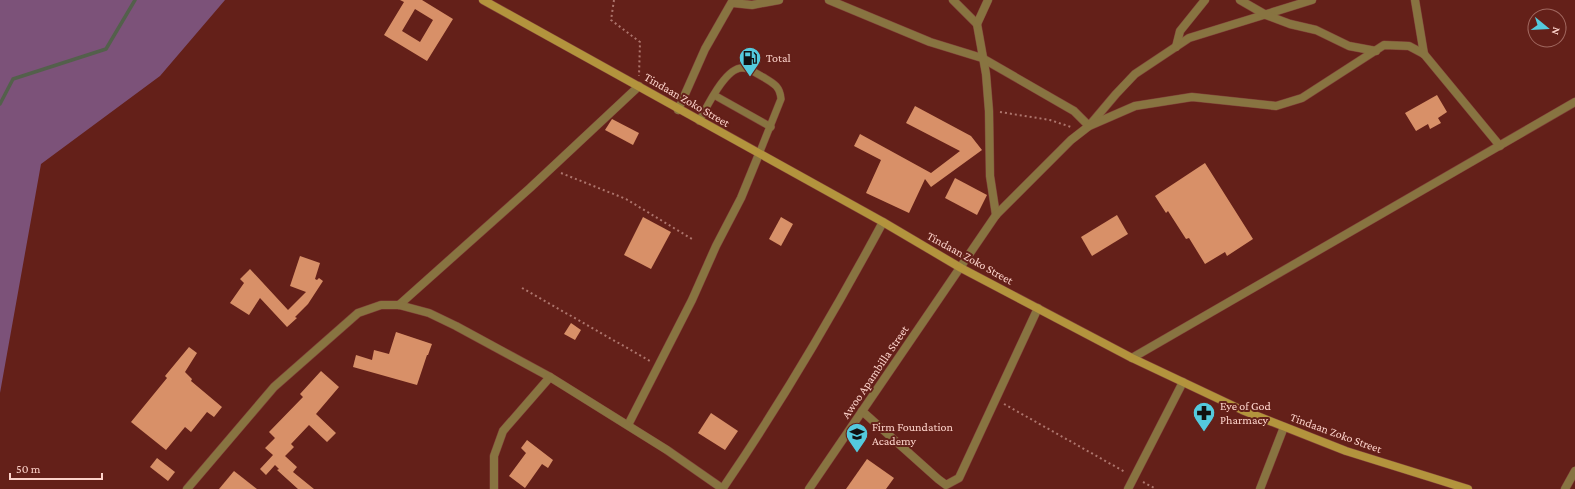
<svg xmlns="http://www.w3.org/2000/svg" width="1575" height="489" viewBox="0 0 1575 489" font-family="'Crimson Pro',serif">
	<rect width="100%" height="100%" fill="#642019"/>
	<path fill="#7c5279" d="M0,0H225L160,76L41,164L0,393Z"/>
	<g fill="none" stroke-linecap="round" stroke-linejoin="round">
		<path stroke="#53604b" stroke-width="3.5" d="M0,104L13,79L106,49L135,0"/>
	</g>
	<g fill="#d89068" fill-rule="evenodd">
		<path d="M400,0H422L453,19L427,61L384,35L404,2ZM415,9L433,20L420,42L402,31Z"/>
		<path d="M1437,95L1447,112L1438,118L1441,123L1430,129L1428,124L1416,131L1405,113Z"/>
		<path d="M915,106L971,136L982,150L931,187L925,179L909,213L866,193L881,160L854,146L860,134L931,173L960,151L906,123Z"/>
		<path d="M612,119L639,133L633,145L605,130Z"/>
		<path d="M1205,163L1253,239L1227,256L1225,252L1205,264L1189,238L1186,239L1168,211L1166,213L1155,196Z"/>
		<path d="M955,178L987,195L977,215L945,198Z"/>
		<path d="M1117,215L1128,234L1092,256L1081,237Z"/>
		<path d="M643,217L671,232L651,269L624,255Z"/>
		<path d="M781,217L793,224L781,246L769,239Z"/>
		<path d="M300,256L320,263L315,279L317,280L319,278L323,281L308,304L295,317L297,318L287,327L260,298L249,315L230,303L244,283L240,279L250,269L288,310L306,292L290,286Z"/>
		<path d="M571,323L581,330L575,340L564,334Z"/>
		<path d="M396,332L432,344L428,355H427L417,385L353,367L356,355L372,360L374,350L389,354Z"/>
		<path d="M189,347L197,353L185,372L192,379L191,381L222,407L214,417L207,412L191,432L185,427L166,450L131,422L167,378L165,376Z"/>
		<path d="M321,371L339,387L316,414L336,433L327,442L309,425L291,444L294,447L285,456L297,467L293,472L314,489H298L277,470L279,469L275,465L266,475L260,469L273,455L265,448L275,438L269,432L303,397L300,394Z"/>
		<path d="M711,413L738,431L725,450L698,433Z"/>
		<path d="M527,440L553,460L548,468L542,464L525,488L509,476L526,453L521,448Z"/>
		<path d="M157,458L175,472L168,481L150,467Z"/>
		<path d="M867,459L894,478L886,489H846Z"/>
		<path d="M234,471L257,489H219Z"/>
	</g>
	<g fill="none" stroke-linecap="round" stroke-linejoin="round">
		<g stroke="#804039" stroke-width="8">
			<g id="service">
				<path d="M714,95L771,127"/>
				<path d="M699,121C707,107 726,66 743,68C749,68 757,74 763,77C773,83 780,86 781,99L759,154"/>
			</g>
		</g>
		<g stroke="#804039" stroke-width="9">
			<g id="minor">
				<path d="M829,0L930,42L982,58L1074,111L1089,126L1116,94L1135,74L1189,38L1312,0"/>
				<path d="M953,0L977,24L986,74L989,111L990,176L996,215"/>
				<path d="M1240,0L1266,15L1290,24L1316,30L1349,46L1376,51"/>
				<path d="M1415,0L1424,54"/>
				<path d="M733,3L752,5L779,0"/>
				<path d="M977,24L988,0"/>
				<path d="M1176,47L1180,31L1205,0"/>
				<path d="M678,110L705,49L733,0"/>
				<path d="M399,305L530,188L639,86"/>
				<path d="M1132,358L1575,102"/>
				<path d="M862,411L938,479L946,485L959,478L1038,308"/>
				<path d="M628,425L692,300L716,246L741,198L759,154"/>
				<path d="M723,488C781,403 834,313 883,222"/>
				<path d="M187,489L274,387L358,313L381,305H399L429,313L456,326L550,377L667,450L723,489"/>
				<path d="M494,489V456L503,431L550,377"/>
				<path d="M809,489L996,215L1071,140L1089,126L1135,106L1192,97L1276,106L1302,98L1384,45L1409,46L1424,54L1500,146"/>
				<path d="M1128,489L1183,382"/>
				<path d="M1260,489L1284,427"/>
				<path d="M1565,489L1575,471"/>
			</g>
		</g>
		<g stroke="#804039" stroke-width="9">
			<path id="secondary" d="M483,0L883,222L961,268L1132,358L1242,410L1346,451L1468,489"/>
		</g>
		<g stroke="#ad756d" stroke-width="2" stroke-dasharray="2 3" stroke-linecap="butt">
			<path d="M614,0L611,20L640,42L639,76"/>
			<path d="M1000,112L1050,120L1071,127"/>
			<path d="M561,173L626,199L692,239"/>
			<path d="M522,288L650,361"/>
			<path d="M1004,404L1125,472"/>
			<path d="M1143,482L1156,489"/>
		</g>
		<use href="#service" stroke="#887441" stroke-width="7"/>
		<use href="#minor" stroke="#887441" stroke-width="8"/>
		<use href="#secondary" stroke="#b3943d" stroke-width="8"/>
	</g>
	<defs>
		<g id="fuel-pin" transform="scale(1.15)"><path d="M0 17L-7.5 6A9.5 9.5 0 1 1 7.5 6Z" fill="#54cadd" stroke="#642019"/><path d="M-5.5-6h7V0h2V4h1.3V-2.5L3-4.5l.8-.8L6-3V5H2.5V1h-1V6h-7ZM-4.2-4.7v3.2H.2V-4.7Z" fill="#111"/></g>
		<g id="pharmacy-pin" transform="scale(1.15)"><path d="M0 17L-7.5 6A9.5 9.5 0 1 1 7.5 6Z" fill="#54cadd" stroke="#642019"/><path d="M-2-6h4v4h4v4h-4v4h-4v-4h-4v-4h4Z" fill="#111"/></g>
		<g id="school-pin" transform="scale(1.15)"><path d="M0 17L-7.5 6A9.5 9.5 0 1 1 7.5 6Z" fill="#54cadd" stroke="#642019"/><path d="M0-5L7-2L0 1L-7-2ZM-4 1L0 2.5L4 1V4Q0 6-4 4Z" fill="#111"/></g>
	</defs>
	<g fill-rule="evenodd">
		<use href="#fuel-pin" x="750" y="58"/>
		<use href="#pharmacy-pin" x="1204" y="413"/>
		<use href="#school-pin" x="857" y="434"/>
	</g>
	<g text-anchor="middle" stroke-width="4" stroke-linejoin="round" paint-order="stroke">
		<g font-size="12" fill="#fdd3cb" stroke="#642019" text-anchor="start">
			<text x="766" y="62">Total</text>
			<text x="1220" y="410">Eye of God<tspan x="1220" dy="14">Pharmacy</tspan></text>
			<text x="872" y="431">Firm Foundation<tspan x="872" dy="14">Academy</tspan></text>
		</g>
		<g font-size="12" fill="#fdd3cb" stroke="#642019">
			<text transform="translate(687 100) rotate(30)" y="4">Tindaan Zoko Street</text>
			<text transform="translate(970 258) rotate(29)" y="4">Tindaan Zoko Street</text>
			<text transform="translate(875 372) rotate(-56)" y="4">Awoo Apambilla Street</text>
			<text transform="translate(1336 433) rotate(20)" y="4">Tindaan Zoko Street</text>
		</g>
	</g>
	<g transform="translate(1547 28) rotate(108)"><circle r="19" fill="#642019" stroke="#a16860"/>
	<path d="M0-3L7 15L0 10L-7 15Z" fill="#54cadd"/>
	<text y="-6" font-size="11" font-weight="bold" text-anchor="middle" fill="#fdd3cb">N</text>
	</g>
	<path d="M10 473v6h92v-6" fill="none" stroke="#fdd3cb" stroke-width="2"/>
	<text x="16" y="473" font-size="12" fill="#fdd3cb" stroke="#642019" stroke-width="3" paint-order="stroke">50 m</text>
</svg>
